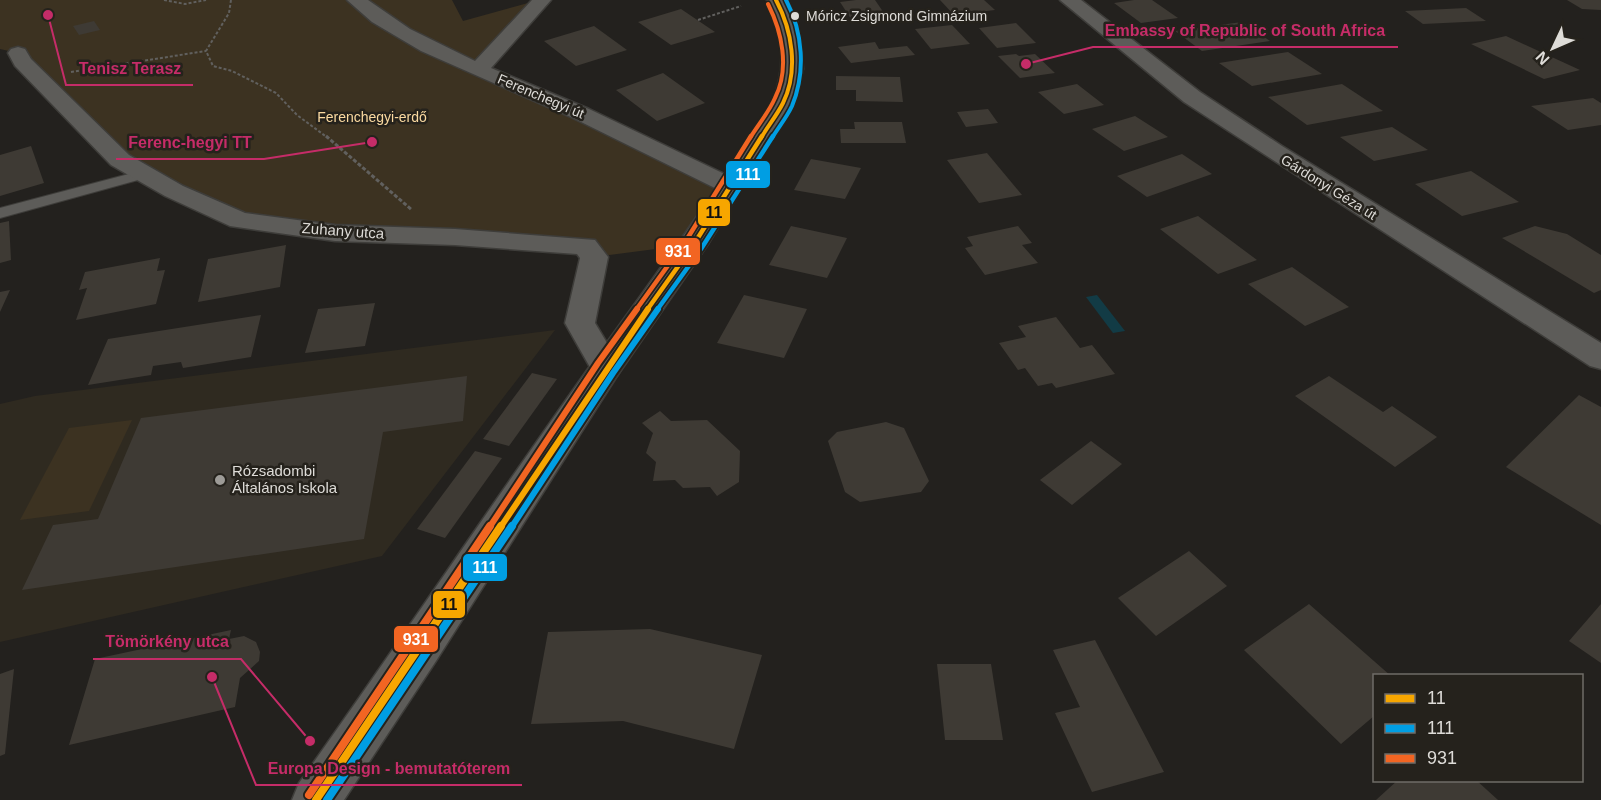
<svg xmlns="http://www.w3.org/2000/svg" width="1601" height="800" viewBox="0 0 1601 800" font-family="Helvetica,sans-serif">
	<rect width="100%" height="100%" fill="#23211e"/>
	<path fill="#2f2a20" d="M555,330L382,556L0,642V404L35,396Z"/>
	<g fill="#3c3221">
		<path d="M0,0H452L463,21L539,0L479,69L730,186L694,244L594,257L585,246L239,220L120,160L18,53L0,49Z"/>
		<path d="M132,420L89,511L20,520L69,428Z"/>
	</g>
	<path fill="#123b45" d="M1097,295L1125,331L1113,333L1086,297Z"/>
	<g fill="#3e3a34">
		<path d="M856,0H875L888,19L853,22L840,2Z"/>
		<path d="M940,0H984L995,10L954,15Z"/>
		<path d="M1134,0H1152L1178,18L1141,23L1114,3Z"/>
		<path d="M1567,0H1601V10L1582,9Z"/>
		<path d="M1466,8L1486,21L1423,24L1405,11Z"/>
		<path d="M681,9L715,32L671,45L638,22Z"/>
		<path d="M94,21L100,30L79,35L73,26Z"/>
		<path d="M1242,22L1270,41L1202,51L1175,31Z"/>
		<path d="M1016,23L1036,43L997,48L979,28Z"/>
		<path d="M952,25L970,44L931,49L915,29Z"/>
		<path d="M594,26L627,50L576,66L544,41Z"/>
		<path d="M1506,36L1580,70L1544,79L1471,44Z"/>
		<path d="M875,42L879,49L907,46L915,55L851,63L838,47Z"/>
		<path d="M1288,52L1322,74L1252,86L1219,63Z"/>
		<path d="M1016,54L1019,56L1035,54L1055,73L1020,78L998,56Z"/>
		<path d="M663,73L705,103L657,121L616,90Z"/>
		<path d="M836,76L900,77L903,102L856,101V90H836Z"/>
		<path d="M1077,84L1104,105L1064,114L1038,92Z"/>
		<path d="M1342,84L1383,111L1307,125L1268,97Z"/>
		<path d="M1593,98L1601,103V125L1568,130L1531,106Z"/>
		<path d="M988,109L998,123L966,127L957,112Z"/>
		<path d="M1135,116L1168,137L1124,151L1092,129Z"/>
		<path d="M854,122H902L906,143H841L840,129H855Z"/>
		<path d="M1392,127L1428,150L1374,161L1340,137Z"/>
		<path d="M31,146L44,183L0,196V155Z"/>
		<path d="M987,153L1022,195L979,203L947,160Z"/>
		<path d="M1182,154L1212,174L1147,197L1117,176Z"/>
		<path d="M811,159L861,168L845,199L794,190Z"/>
		<path d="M1471,171L1519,202L1462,216L1415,184Z"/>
		<path d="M1198,216L1257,260L1218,274L1160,229Z"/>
		<path d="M9,221L11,260L0,263V223Z"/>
		<path d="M791,226L847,238L827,278L769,265Z"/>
		<path d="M1018,226L1032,243L1022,245L1038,263L985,275L965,248L973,246L967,237Z"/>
		<path d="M1535,226L1567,234L1601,255V290L1594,293L1502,238Z"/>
		<path d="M286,245L280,287L198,302L208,259Z"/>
		<path d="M160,258L157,271L165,270L156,304L76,320L87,288L79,290L85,272Z"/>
		<path d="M1292,267L1349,307L1305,326L1248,284Z"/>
		<path d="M10,290L0,312V292Z"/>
		<path d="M744,295L807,309L784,358L717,343Z"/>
		<path d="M375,303L365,346L305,353L318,309Z"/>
		<path d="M261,315L251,357L183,368L181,362L153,366L151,375L88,385L108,339Z"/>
		<path d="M1056,317L1080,348L1092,345L1115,374L1056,388L1052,383L1038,386L1025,368L1018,370L999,343L1026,337L1018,326Z"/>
		<path d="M532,373L557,379L509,446L483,439Z"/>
		<path d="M467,376L463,421L383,432L364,539L22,590L53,525L98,519L141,418Z"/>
		<path d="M1329,376L1383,412L1392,406L1437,437L1395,467L1295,396Z"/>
		<path d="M1579,395L1601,407V525L1506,467Z"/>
		<path d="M660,411L671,421L707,420L740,451L739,482L717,496L710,487L683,488L675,480L653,481L656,462L646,453L653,433L642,423Z"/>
		<path d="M886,422L904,428L929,481L921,492L860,502L845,492L828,441L837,432Z"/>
		<path d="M1091,441L1122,464L1072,505L1040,480Z"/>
		<path d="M475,451L502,458L445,538L417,529Z"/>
		<path d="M1189,551L1227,586L1156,636L1118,598Z"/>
		<path d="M1309,604L1391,676H1374V716L1341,744L1244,650Z"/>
		<path d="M1601,604V663L1569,641Z"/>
		<path d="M650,629L762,655L734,749L623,721L531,724L548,632Z"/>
		<path d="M231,630L229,639L244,636L256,642L260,652L259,661L240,678L235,707L69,745L95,659Z"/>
		<path d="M1095,640L1164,772L1092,792L1055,713L1080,707L1053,650Z"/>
		<path d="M937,664H991L1003,740H945Z"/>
		<path d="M14,669L5,754L0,756V674Z"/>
		<path d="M1398,780H1476L1498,800H1376Z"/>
	</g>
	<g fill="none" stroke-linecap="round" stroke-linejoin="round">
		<g stroke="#3e3d3a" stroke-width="2">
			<path id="service" d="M144,170L149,171L151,174L149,177L0,218V208Z"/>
		</g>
		<g stroke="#3e3d3a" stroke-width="3">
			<g id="minor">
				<path d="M347,0H368L410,29L475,61L532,0H551L491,68L589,109L739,181L743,186L739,191L730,194L721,191L573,118L421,51L372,22Z"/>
				<path d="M1060,0H1081L1200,92L1282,146L1601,343V369L1590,366L1184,102Z"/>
				<path d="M18,47L25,49L31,59L129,155L183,186L245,213L335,225L455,229L595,240L608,257L595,323L622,368L617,376L606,379L595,376L565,323L580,258L577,254L455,245L335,241L230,226L165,196L111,165L15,66L8,53L11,49Z"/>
			</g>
		</g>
		<g stroke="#3e3d3a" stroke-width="3">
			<path id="tertiary" d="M767,0H785L797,21L801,43L803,69L795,101L708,244L617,376L436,661L344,800H292L299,783C399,643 495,499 595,359C642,294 689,230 733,163C745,144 765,120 773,100C787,65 783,32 767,0Z"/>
		</g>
		<g stroke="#61605e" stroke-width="2" stroke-dasharray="3 2" stroke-linecap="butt">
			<path d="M164,0L185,4L206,0"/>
			<path d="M231,0L229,13L206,51L213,66L232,71L276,93L297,115L328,138"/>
			<path d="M698,20L741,6"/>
			<path d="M71,72L206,51"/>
		</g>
		<path stroke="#61605e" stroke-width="3" stroke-dasharray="4 2" stroke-linecap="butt" d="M326,136L412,210"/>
		<use href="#service" fill="#5d5c59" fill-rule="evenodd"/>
		<use href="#minor" fill="#5d5c59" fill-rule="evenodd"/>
		<use href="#tertiary" fill="#5d5c59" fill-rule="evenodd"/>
		<g stroke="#25221c" stroke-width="7">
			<path id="bus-1-far3" d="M761,138C768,126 777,115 783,103C799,70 792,30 776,0"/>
		</g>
		<g stroke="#25221c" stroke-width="8">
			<path id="bus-1-far2" d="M647,310L694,244L762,136"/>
		</g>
		<g stroke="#25221c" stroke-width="10">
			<path id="bus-1-far1" d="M500,528L648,309"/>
		</g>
		<g stroke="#25221c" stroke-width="12">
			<path id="bus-1" d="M316,800L501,526"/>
		</g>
		<g stroke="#25221c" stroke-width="7">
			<path id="bus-2-far3" d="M772,138C778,128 787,117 792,106C806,72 803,32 786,0"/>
		</g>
		<g stroke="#25221c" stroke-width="8">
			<path id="bus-2-far2" d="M657,310L701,249L773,136"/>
		</g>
		<g stroke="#25221c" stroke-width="10">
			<path id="bus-2-far1" d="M511,528L613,373L658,309"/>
		</g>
		<g stroke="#25221c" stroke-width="12">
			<path id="bus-2" d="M327,800L512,526"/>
		</g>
		<g stroke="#25221c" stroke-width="7">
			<path id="bus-3-far3" d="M750,138C758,125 769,112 775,98C790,68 782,32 768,4"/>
		</g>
		<g stroke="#25221c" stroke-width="8">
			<path id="bus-3-far2" d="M636,310L687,239L751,136"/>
		</g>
		<g stroke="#25221c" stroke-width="10">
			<path id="bus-3-far1" d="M489,528L598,363L637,309"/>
		</g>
		<g stroke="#25221c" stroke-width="12">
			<path id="bus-3" d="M309,795L490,526"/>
		</g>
		<use href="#bus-1-far3" stroke="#f7a600" stroke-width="4"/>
		<use href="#bus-1-far2" stroke="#f7a600" stroke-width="4.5"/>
		<use href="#bus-1-far1" stroke="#f7a600" stroke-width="6"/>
		<use href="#bus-1" stroke="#f7a600" stroke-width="8"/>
		<use href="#bus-2-far3" stroke="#009ee3" stroke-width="4"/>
		<use href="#bus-2-far2" stroke="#009ee3" stroke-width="4.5"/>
		<use href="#bus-2-far1" stroke="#009ee3" stroke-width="6"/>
		<use href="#bus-2" stroke="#009ee3" stroke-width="8"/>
		<use href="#bus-3-far3" stroke="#f26522" stroke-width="4"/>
		<use href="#bus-3-far2" stroke="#f26522" stroke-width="4.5"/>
		<use href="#bus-3-far1" stroke="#f26522" stroke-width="6"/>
		<use href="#bus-3" stroke="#f26522" stroke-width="8"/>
	</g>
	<circle fill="#dedcd8" stroke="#25221c" stroke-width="2" cx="795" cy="16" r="5"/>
	<circle fill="#9d9b97" stroke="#25221c" stroke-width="2" cx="220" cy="480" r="6"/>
	<g text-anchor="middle" stroke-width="5" stroke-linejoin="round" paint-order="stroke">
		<g font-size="14" fill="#dedcd8" stroke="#25221c" text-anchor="start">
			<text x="806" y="21">Móricz Zsigmond Gimnázium</text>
		</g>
		<g font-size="14" fill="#dedcd8" stroke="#25221c">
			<text transform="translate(541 96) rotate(23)" y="5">Ferenchegyi út</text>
			<text transform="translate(1329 187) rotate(32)" y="5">Gárdonyi Géza út</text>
		</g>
		<g font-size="14" fill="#fad9a0" stroke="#25221c">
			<text x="372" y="122">Ferenchegyi-erdő</text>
		</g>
		<g font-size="15" fill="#dedcd8" stroke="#25221c">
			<text transform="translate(343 231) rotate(4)" y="5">Zuhany utca</text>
		</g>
		<g font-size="15" fill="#dedcd8" stroke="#25221c" text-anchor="start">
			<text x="232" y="476">Rózsadombi<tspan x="232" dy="17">Általános Iskola</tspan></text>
		</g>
	</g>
	<path fill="none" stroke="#c52c68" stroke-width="2" d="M1026 64L1093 47H1398M48 15L66 85H193M372 142L264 159H116M310 741L241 659H93M212 677L256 785H522"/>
	<g fill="#c52c68" stroke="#25221c" stroke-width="2">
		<circle cx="1026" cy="64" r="6"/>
		<circle cx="48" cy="15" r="6"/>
		<circle cx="372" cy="142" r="6"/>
		<circle cx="310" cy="741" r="6"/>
		<circle cx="212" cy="677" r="6"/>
	</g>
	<g font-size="16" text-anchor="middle" font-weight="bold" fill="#c52c68" stroke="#25221c" stroke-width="5" stroke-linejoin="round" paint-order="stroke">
		<text x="1245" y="36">Embassy of Republic of South Africa</text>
		<text x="130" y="74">Tenisz Terasz</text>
		<text x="190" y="148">Ferenc-hegyi TT</text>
		<text x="167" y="647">Tömörkény utca</text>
		<text x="389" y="774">Europa Design - bemutatóterem</text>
	</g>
	<g stroke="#25221c" stroke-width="2">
		<rect x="725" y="160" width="46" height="29" rx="6" fill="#009ee3"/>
		<rect x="697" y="198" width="34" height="29" rx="6" fill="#f7a600"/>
		<rect x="655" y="237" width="46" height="29" rx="6" fill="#f26522"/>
		<rect x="462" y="553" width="46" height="29" rx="6" fill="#009ee3"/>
		<rect x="432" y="590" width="34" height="29" rx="6" fill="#f7a600"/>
		<rect x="393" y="625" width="46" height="28" rx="6" fill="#f26522"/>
	</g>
	<g font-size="16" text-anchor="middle" font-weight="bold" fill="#fff">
		<text x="748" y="180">111</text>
		<text x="678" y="257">931</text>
		<text x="485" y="573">111</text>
		<text x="416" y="645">931</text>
	</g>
	<g font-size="16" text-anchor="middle" font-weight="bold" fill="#111">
		<text x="714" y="218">11</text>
		<text x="449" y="610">11</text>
	</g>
	<rect x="1373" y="674" width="210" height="108" fill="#25221c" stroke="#6f6c67" stroke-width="1.5"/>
	<rect x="1385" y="694" width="30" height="9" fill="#f7a600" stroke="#6f6c67" stroke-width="1.5"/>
	<text x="1427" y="704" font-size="18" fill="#dedcd8">11</text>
	<rect x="1385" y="724" width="30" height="9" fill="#009ee3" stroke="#6f6c67" stroke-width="1.5"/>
	<text x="1427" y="734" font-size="18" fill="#dedcd8">111</text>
	<rect x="1385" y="754" width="30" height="9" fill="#f26522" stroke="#6f6c67" stroke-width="1.5"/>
	<text x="1427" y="764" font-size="18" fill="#dedcd8">931</text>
	<g transform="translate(1553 48) rotate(226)" stroke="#25221c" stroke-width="4.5" paint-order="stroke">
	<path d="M0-4.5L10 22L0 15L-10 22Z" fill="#dedcd8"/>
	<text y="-9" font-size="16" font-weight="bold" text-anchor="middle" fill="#dedcd8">N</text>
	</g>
</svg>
